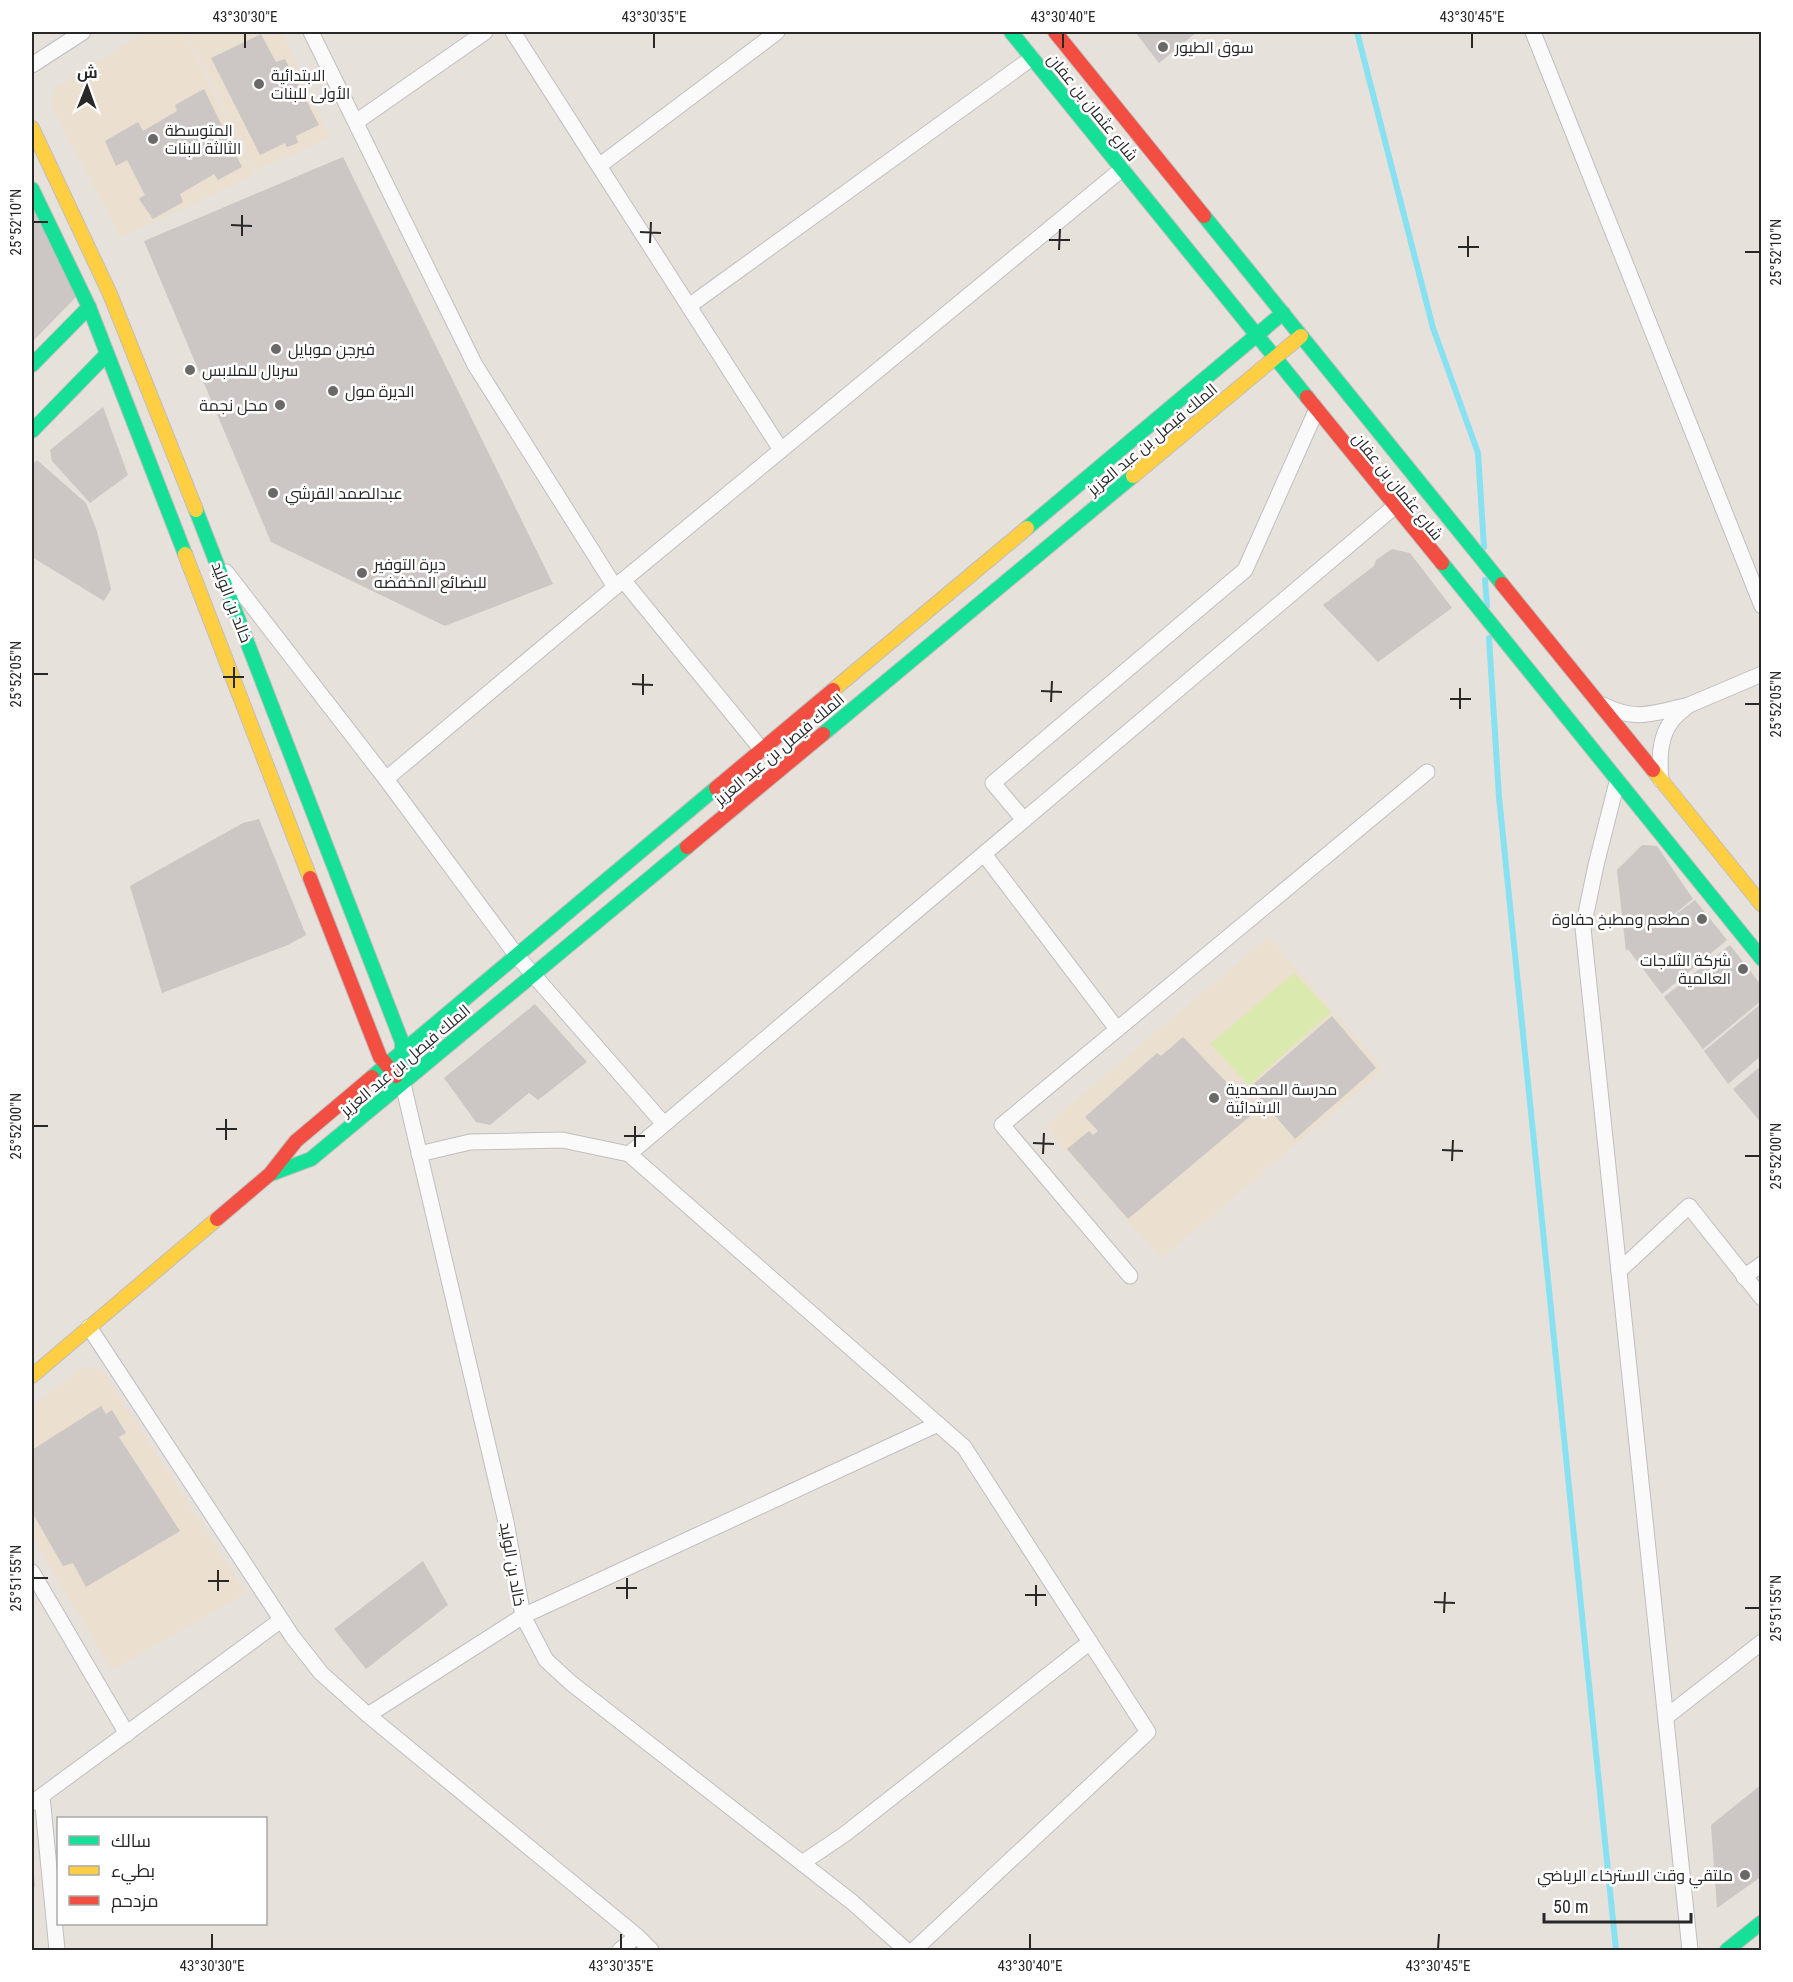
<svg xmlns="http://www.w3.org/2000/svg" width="1793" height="1982" viewBox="0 0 1793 1982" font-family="'Roboto Condensed',Cairo,sans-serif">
	<rect width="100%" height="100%" fill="#e7e1dc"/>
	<g fill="#ebdfcf">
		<path d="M145,32H184L255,174L121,238L50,103L56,88Z"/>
		<path d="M186,32H282L330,137L256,171Z"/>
		<path d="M1269,936L1384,1070L1161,1259L1045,1126Z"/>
		<path d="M80,1368H101L246,1593L112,1670L32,1537V1407Z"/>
	</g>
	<path fill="#dae9ae" d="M1294,973L1331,1012L1249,1085L1210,1044Z"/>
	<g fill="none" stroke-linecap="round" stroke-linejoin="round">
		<g stroke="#88e1f0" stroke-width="6">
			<path d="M1357,32L1433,328L1478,453L1484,547"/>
			<path d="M1485,580L1487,606"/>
			<path d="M1489,638L1499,797L1616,1950"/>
		</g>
	</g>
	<g fill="#ccc7c4">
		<path d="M1135,32H1197L1159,63Z"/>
		<path d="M261,34L276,62L285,59L319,125L296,136L298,143L287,147L285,143L260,155L211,58Z"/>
		<path d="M204,89L242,167L218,180L214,174L180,194L183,202L153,219L139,199L145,195L127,160L116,166L105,141L138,122L143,131L177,111L175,105Z"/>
		<path d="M343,157L553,584L445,626L271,542L144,241Z"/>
		<path d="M32,199L77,296L32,342Z"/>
		<path d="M103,407L128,475L90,503L52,461L50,450Z"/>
		<path d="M37,460L86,503L97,531L111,589L104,601L32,557V465Z"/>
		<path d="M1392,549L1410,553L1452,608L1378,662L1323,605L1374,566L1376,560Z"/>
		<path d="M259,819L306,935L288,945L162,993L130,886L243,823Z"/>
		<path d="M1642,845L1657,846L1693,899L1653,931L1695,900L1727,940L1662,994L1628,949L1626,951L1617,870Z"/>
		<path d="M1730,945L1762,986V1000L1703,1049L1664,997Z"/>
		<path d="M1762,1003V1055L1728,1084L1704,1051Z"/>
		<path d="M535,1004L587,1062L538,1100L529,1093L490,1125L476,1122L444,1078Z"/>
		<path d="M1332,1016L1376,1068L1295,1139L1250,1087Z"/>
		<path d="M1183,1037L1255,1112L1128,1219L1067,1149L1089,1131L1093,1135L1098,1131L1085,1117L1157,1053L1161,1056Z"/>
		<path d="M1762,1065V1124L1733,1089Z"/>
		<path d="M101,1406L106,1414L112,1410L126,1433L119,1437L180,1531L86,1587L73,1563L63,1566L32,1512V1450Z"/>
		<path d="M423,1561L448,1605L366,1669L334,1629Z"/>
		<path d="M1762,1784V1876L1717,1908L1711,1825Z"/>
		<path d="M32,1865H33L35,1887L32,1888Z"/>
	</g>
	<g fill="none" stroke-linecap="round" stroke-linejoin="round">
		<g stroke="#c0bebe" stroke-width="17">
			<g id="street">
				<path d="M311,32L475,365L615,587"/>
				<path d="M513,32L781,450"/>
				<path d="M1533,32L1762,606"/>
				<path d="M32,65L83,32"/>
				<path d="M356,122L485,32"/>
				<path d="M599,166L777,32"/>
				<path d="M689,306L1032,58"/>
				<path d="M226,572L386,779L517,956L664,1124"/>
				<path d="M623,580L762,750"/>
				<path d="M1603,705C1636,722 1655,713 1689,705C1683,710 1675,716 1671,722C1659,738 1659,761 1661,780"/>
				<path d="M1689,705L1762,674"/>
				<path d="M386,779L615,587L1122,169"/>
				<path d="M1617,782L1596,865L1583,928L1690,1950"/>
				<path d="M1024,820L993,783L1245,570L1316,411"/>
				<path d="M984,854L1117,1029"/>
				<path d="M403,1084L506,1522L523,1616L546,1660L571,1683L852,1902L906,1950"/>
				<path d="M419,1154L470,1142L562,1140L629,1154L1394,507"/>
				<path d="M629,1154L964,1447L1148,1732L914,1950"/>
				<path d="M1619,1271L1689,1206L1762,1298"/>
				<path d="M1130,1276L1002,1125L1427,772"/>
				<path d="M1744,1277L1762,1264"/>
				<path d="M89,1327L292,1636L321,1673L368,1715L637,1936L651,1950"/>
				<path d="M32,1572L127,1734"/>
				<path d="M368,1715L523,1616L938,1424"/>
				<path d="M1666,1717L1762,1642"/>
				<path d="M42,1796L57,1950"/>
				<path d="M32,1803L281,1620"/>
				<path d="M802,1863L845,1834L1090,1642"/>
				<path d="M620,1950L637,1936"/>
			</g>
		</g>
		<g stroke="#c0bebe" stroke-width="16">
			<g id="fast">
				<path d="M1011,32L1307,397"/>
				<path d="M32,189L89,307L185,554"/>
				<path d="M1204,216L1502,584"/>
				<path d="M32,365L89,307"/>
				<path d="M32,431L107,354"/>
				<path d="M196,510L402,1042V1064"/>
				<path d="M1027,528L1283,313"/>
				<path d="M1442,563L1762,959"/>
				<path d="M823,734L1133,476"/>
				<path d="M372,1077L716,788"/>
				<path d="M271,1174L311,1159L687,847"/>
				<path d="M1727,1950L1762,1922"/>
			</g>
		</g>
		<g stroke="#c0bebe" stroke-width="16">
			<g id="slow">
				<path d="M32,128L110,294L196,510"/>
				<path d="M1133,476L1301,336"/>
				<path d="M185,554L310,878"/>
				<path d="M833,690L1027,528"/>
				<path d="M1653,770L1762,905"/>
				<path d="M32,1376L217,1219"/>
			</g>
		</g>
		<g stroke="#c0bebe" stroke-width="16">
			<g id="jam">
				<path d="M1055,32L1204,216"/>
				<path d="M1307,397L1442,563"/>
				<path d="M1502,584L1653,770"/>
				<path d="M716,788L833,690"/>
				<path d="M687,847L823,734"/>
				<path d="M310,878L380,1057L396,1076"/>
				<path d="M217,1219L270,1174L296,1141L372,1077"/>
			</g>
		</g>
		<use href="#street" stroke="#fbfafa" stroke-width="15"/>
		<use href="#fast" stroke="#16e098" stroke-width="14"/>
		<use href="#slow" stroke="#ffcf43" stroke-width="14"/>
		<use href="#jam" stroke="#f24e42" stroke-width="14"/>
	</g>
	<path fill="none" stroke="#282828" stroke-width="2" d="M245,48V33M654,48V33M1063,48V33M1472,48V33M33,222H48M231,225L252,226M640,232L661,233M242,236V215M1049,240H1070M650,243L651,222M1458,247H1479M1059,250L1060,229M1745,252H1760M1468,257V236M33,674H48M223,677H244M632,684L653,685M234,688V667M1041,691L1062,692M643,695V674M1450,699H1471M1051,702L1052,681M1745,704H1760M1460,709V688M33,1126H48M216,1129H237M624,1136H645M226,1140V1119M1033,1143L1054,1144M635,1147V1126M1442,1150L1463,1151M1043,1154L1044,1133M1745,1156H1760M1452,1161L1453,1140M33,1578H48M208,1581H229M616,1588H637M218,1591V1570M1025,1595H1046M627,1599V1578M1434,1602L1455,1603M1036,1606V1585M1745,1608H1760M1444,1613L1445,1592M212,1949V1934M621,1949V1934M1030,1949V1934M1438,1949L1439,1934"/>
	<g fill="#6b6967" stroke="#fff" stroke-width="2">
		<circle cx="1163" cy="47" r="6"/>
		<circle cx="259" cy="84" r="6"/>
		<circle cx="153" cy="139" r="6"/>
		<circle cx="276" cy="349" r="6"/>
		<circle cx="190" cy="370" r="6"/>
		<circle cx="333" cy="391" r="6"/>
		<circle cx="280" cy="405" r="6"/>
		<circle cx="273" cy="493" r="6"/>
		<circle cx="362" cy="573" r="6"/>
		<circle cx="1702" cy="919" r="6"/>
		<circle cx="1743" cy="969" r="6"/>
		<circle cx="1214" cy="1098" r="6"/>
		<circle cx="1745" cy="1875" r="6"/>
	</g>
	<g text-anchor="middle" stroke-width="5" stroke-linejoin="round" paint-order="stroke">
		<g font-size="16" fill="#282828" stroke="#fff" text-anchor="start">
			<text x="1175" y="53">سوق الطيور</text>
			<text x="271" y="81">الابتدائية<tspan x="271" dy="18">الأولى للبنات</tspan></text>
			<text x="165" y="136">المتوسطة<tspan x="165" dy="18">الثالثة للبنات</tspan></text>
			<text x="288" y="355">فيرجن موبايل</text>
			<text x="202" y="376">سربال للملابس</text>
			<text x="345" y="397">الديرة مول</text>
			<text x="268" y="411" text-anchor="end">محل نجمة</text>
			<text x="285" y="499">عبدالصمد القرشي</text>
			<text x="374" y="570">ديرة التوفير<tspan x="374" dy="18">للبضائع المخفضه</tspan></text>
			<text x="1690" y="925" text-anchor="end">مطعم ومطبخ حفاوة</text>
			<text x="1731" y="966" text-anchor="end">شركة الثلاجات<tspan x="1731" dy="18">العالمية</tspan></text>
			<text x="1226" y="1095">مدرسة المحمدية<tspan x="1226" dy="18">الابتدائية</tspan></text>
			<text x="1733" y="1881" text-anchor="end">ملتقي وقت الاسترخاء الرياضي</text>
		</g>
		<g font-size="16" fill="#282828" stroke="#fff">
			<text transform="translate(1093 107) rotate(51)" y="6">شارع عثمان بن عفان</text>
			<text transform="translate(1152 439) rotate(-40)" y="6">الملك فيصل بن عبد العزيز</text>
			<text transform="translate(1398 486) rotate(51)" y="6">شارع عثمان بن عفان</text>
			<text transform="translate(232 602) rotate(69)" y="6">خالد بن الوليد</text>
			<text transform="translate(779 749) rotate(-40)" y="6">الملك فيصل بن عبد العزيز</text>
			<text transform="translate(405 1060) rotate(-40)" y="6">الملك فيصل بن عبد العزيز</text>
			<text transform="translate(513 1564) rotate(80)" y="6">خالد بن الوليد</text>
		</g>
	</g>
	<rect width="1793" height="1982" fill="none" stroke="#ffffff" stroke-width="66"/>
	<rect x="57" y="1817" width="210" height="108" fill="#ffffff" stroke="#a9a9a9" stroke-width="1.5"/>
	<rect x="69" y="1836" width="30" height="9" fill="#16e098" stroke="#a9a9a9" stroke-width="1.5"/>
	<text x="111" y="1847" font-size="18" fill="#282828">سالك</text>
	<rect x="69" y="1866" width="30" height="9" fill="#ffcf43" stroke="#a9a9a9" stroke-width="1.5"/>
	<text x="111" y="1877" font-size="18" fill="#282828">بطيء</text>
	<rect x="69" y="1896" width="30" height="9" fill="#f24e42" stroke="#a9a9a9" stroke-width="1.5"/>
	<text x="111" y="1907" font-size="18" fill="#282828">مزدحم</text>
	<g transform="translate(87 87) rotate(1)" stroke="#ffffff" stroke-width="4.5" paint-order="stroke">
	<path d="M0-4.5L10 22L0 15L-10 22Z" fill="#282828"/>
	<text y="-9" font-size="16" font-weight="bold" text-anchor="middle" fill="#282828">ش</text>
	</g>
	<path d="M1544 1913v9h147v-9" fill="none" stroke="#282828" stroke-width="3"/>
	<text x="1553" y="1913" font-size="18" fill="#282828" stroke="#ffffff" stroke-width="4.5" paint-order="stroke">50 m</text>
	<rect x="33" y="33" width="1727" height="1916" fill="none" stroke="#282828" stroke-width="2"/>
	<g font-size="15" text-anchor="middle" fill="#282828">
		<text x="245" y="22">43°30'30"E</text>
		<text x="654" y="22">43°30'35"E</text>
		<text x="1063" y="22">43°30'40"E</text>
		<text x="1472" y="22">43°30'45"E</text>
		<text transform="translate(16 222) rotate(-90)" y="5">25°52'10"N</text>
		<text transform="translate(1776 252) rotate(-90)" y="5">25°52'10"N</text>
		<text transform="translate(16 674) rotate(-90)" y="5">25°52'05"N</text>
		<text transform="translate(1776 704) rotate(-90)" y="5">25°52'05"N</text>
		<text transform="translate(16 1126) rotate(-90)" y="5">25°52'00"N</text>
		<text transform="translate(1776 1156) rotate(-90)" y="5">25°52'00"N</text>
		<text transform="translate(16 1578) rotate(-90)" y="5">25°51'55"N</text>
		<text transform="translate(1776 1608) rotate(-90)" y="5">25°51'55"N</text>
		<text x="212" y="1971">43°30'30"E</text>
		<text x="621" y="1971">43°30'35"E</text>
		<text x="1030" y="1971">43°30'40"E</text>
		<text x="1438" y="1971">43°30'45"E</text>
	</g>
</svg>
